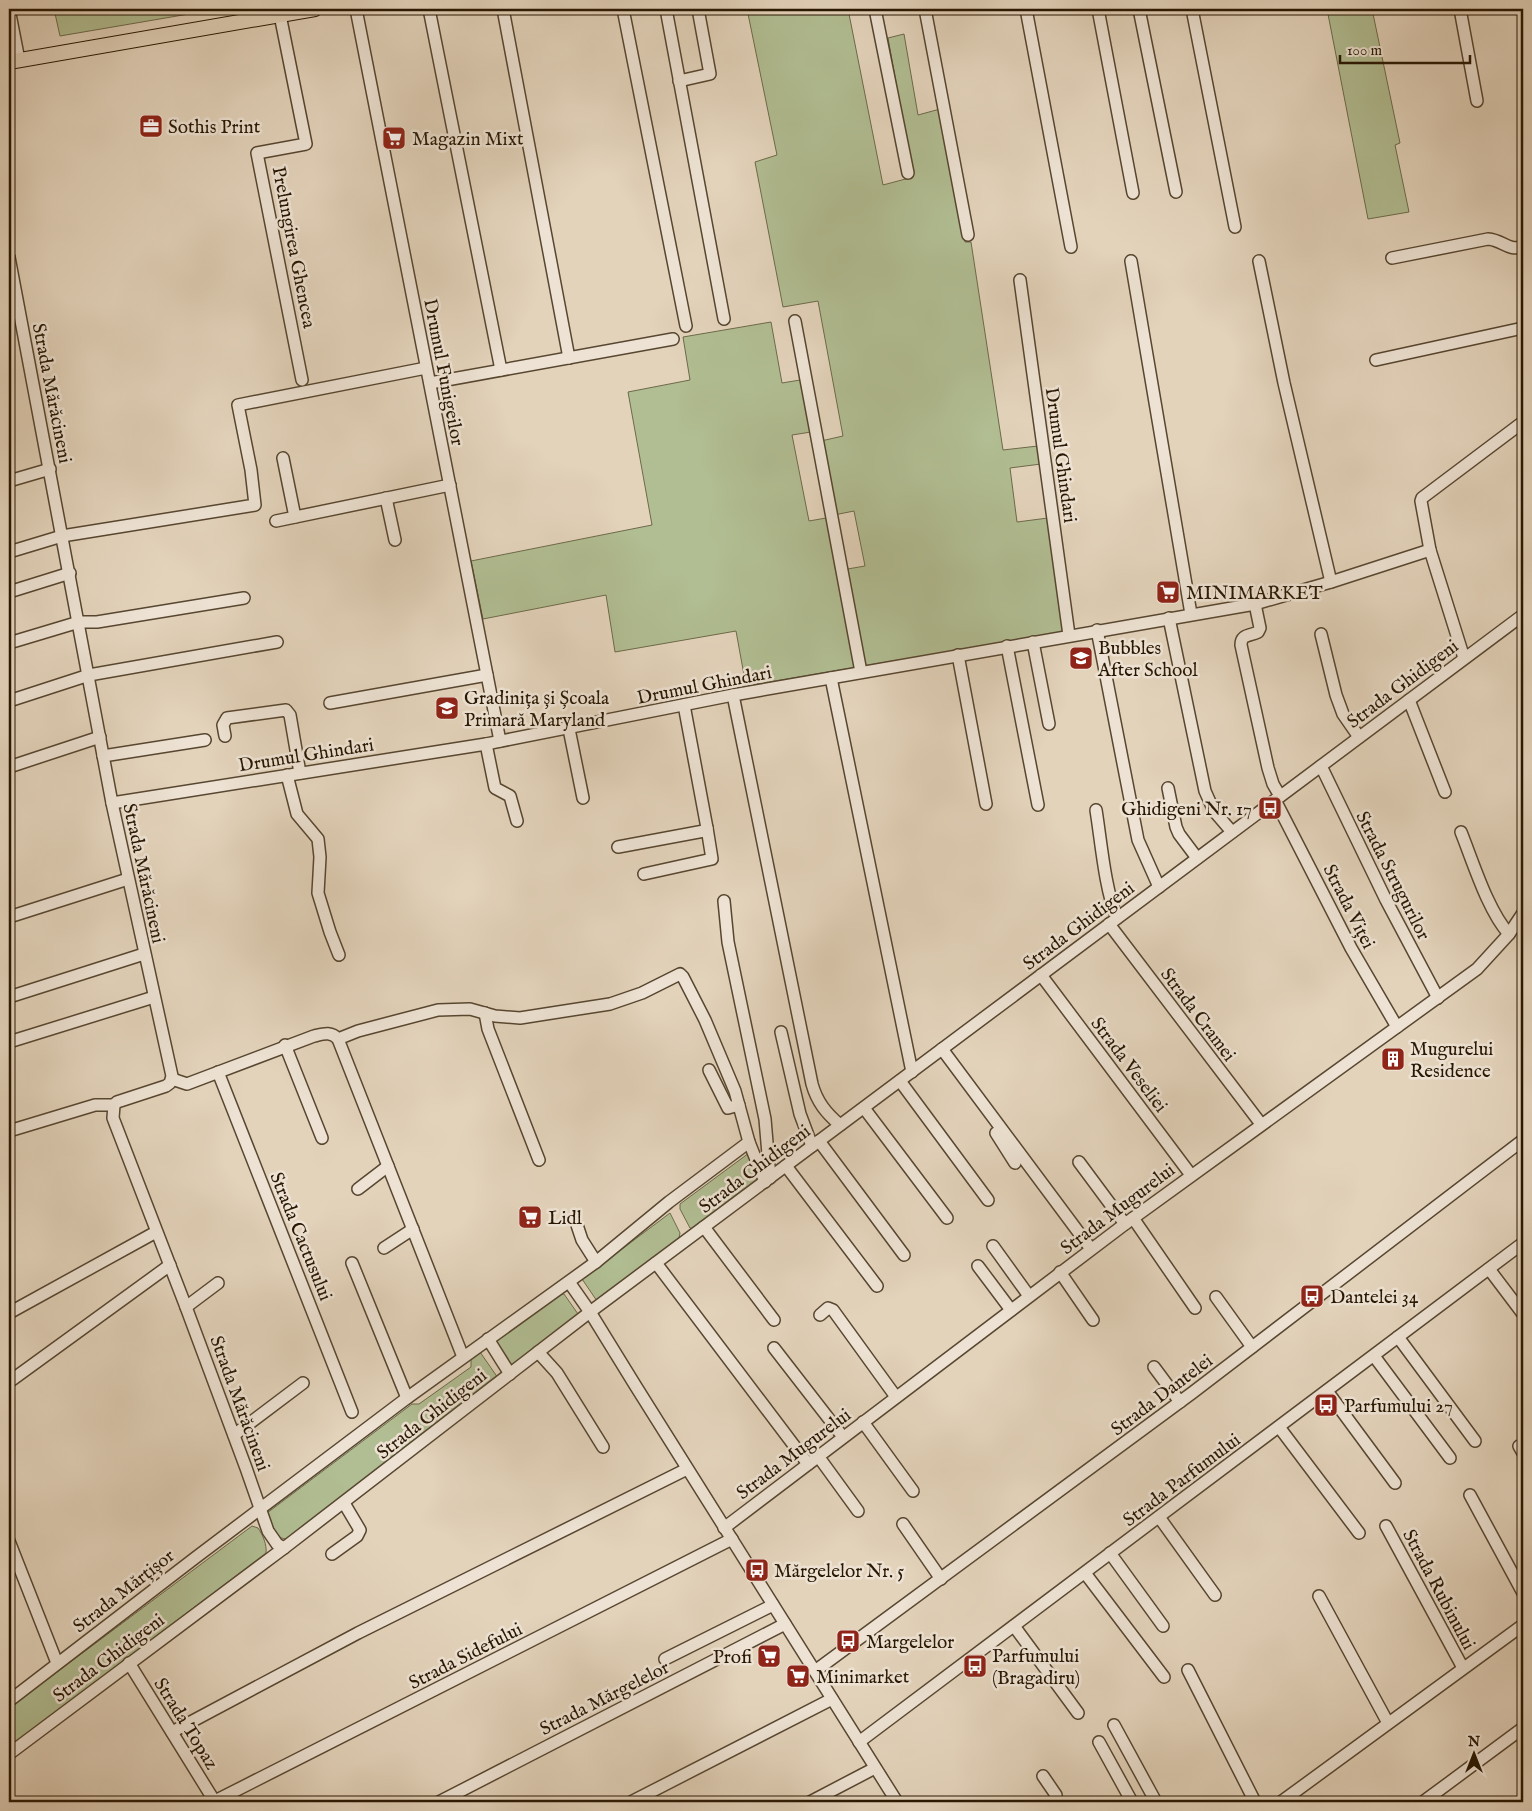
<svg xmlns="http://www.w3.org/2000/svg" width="1532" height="1811" viewBox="0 0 1532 1811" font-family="'IM FELL English',serif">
	<rect width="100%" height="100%" fill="#e3d3bb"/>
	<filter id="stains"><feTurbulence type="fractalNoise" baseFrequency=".004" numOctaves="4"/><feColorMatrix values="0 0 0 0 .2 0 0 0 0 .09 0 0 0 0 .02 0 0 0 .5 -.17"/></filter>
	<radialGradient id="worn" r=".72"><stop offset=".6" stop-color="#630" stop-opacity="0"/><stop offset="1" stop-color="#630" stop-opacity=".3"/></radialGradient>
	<g fill="#b1bd92" stroke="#6c6a4a">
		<path d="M54,9H218L60,36Z"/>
		<path d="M747,9H848L883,185L913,177L888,38L904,34L918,115L940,109L965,242H971L1003,450L1038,446L1041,464L1010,468L1017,522L1048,518L1063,632L746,686L736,631L615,652L606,595L483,619L471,561L652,525L628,392L690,380L683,337L771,322L782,383L800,380L811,432L792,435L809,521L826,518L836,571L865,566L854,511L834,515L821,441L843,436L818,301L783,307L755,162L777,155Z"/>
		<path d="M1327,9H1372L1400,143L1395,145L1409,212L1368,219Z"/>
		<path d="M749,1153L758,1176L755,1183L694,1229L690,1228L680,1209V1204Z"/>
		<path d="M670,1213L680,1233L679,1238L597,1301L582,1279Z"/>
		<path d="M561,1294H564L578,1314L514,1365L509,1363L495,1342Z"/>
		<path d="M480,1352L498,1378L289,1539C274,1540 271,1525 267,1513L412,1404H419L471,1367V1359Z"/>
		<path d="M252,1526L258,1528C263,1535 267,1545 266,1553L9,1747V1708Z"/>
	</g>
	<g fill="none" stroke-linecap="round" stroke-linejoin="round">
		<g stroke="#574630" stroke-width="14">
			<g id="minor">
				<path d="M9,9L19,60"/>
				<path d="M356,9L500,741"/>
				<path d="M429,9L501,370"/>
				<path d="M503,9L569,358"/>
				<path d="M623,9L686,326"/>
				<path d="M666,9L724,319"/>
				<path d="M875,9L908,173"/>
				<path d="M925,9L968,235"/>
				<path d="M1026,9L1071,247"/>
				<path d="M1098,9L1133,193"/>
				<path d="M1139,9L1176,192"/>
				<path d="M1192,9L1235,227"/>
				<path d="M1460,9L1477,101"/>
				<path d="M280,15L306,144L257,153L302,380"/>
				<path d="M679,81L710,74L698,9"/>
				<path d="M9,257L112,803L172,1076L170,1083L166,1086L117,1102L114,1105L113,1118L186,1307L246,1468L268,1531L277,1544L284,1548"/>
				<path d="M1392,258L1488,239C1503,240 1507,251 1523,247"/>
				<path d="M1131,261L1191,614"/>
				<path d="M1259,261L1284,383L1331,582"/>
				<path d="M1020,280L1069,635"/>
				<path d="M795,321L861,672"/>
				<path d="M1376,360L1523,328"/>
				<path d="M430,383L673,339"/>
				<path d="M283,458L295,517"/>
				<path d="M9,481L50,469"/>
				<path d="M386,498L395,540"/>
				<path d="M276,521L450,485"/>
				<path d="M9,552L62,536L255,505L251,470L238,405L426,368"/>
				<path d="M9,592L70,573"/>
				<path d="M1255,604L1260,628L1258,632C1250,636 1241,634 1241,645L1268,768L1273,784L1280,796"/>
				<path d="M1169,618L1205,791L1214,811L1232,832"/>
				<path d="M1097,630L1138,840L1159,887"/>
				<path d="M1321,634L1336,695L1343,714L1359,737"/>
				<path d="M1033,642L1049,724"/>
				<path d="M9,643L79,622H97L244,598"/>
				<path d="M1007,646L1038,805"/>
				<path d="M958,655L986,804"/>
				<path d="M1464,658L1430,550L1421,501L1422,498L1523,422"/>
				<path d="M831,678L912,1072"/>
				<path d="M733,695L812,1084C817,1102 826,1113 840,1125"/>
				<path d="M1409,700L1445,792"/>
				<path d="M9,701L89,675L277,642"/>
				<path d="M330,703L487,675"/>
				<path d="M569,729L583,798"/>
				<path d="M225,736L223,725L227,718L286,710L290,715L300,773"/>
				<path d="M486,744L495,788L510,796L517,821"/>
				<path d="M103,756L205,740"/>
				<path d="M1321,766L1386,900L1438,998"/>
				<path d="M9,767L100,737"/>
				<path d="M287,775L297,814L318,839L320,857L318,893L330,932L339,955"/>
				<path d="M1168,788L1176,827L1179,834L1197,858"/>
				<path d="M1275,800L1351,948L1397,1027"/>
				<path d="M112,803L486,744L733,695L1255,604L1331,582L1430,550"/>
				<path d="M1096,810C1101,841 1105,890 1117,918"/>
				<path d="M1461,832C1473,862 1488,911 1509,934"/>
				<path d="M618,847L704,831L707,828L684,705"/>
				<path d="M644,874L712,859L707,828"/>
				<path d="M724,901L728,942L765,1119L770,1178"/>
				<path d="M9,917L128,879"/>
				<path d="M1109,924L1261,1124"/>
				<path d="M1041,975L1191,1175"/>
				<path d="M9,997L144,954"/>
				<path d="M485,1013L488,1029L539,1160"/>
				<path d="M781,1032L800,1114L812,1146"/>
				<path d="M338,1039L358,1031L438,1010L470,1009L495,1016L520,1018L610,1004L642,993L680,974L683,977L705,1020L735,1091L749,1142L765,1182"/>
				<path d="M9,1042L154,997"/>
				<path d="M285,1045L322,1138"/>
				<path d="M942,1049L1091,1249"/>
				<path d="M709,1070L728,1108L739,1105"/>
				<path d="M218,1072L352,1412"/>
				<path d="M172,1079L187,1084L314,1036C323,1034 331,1031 338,1039L463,1357"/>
				<path d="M900,1081L988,1200"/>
				<path d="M864,1108L947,1218"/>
				<path d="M9,1131L95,1105H114"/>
				<path d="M996,1133L1015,1163"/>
				<path d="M819,1141L904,1255"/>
				<path d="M1079,1162L1125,1224"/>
				<path d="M786,1166L877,1286"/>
				<path d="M358,1189L388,1166"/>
				<path d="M1133,1218L1195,1308"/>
				<path d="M577,1225L582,1240L596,1262"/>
				<path d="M704,1227L774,1320"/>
				<path d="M993,1246L1029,1296"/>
				<path d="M384,1248L413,1229"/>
				<path d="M352,1263L407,1398"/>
				<path d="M656,1263L808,1464"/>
				<path d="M978,1266L1011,1310"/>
				<path d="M1489,1269L1523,1314"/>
				<path d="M1060,1272L1093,1320"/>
				<path d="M569,1282L590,1312L635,1385L897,1802"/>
				<path d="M1216,1297L1252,1347"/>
				<path d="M186,1307L218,1283"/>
				<path d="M9,1313L156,1232"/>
				<path d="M820,1315L828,1308L833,1310L896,1397"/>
				<path d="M1398,1337L1475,1441"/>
				<path d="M488,1339L510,1374"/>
				<path d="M774,1348L843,1437"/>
				<path d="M538,1352L557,1373L603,1447"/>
				<path d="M1374,1356L1450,1458"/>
				<path d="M1154,1367L1180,1402"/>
				<path d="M9,1382L170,1265"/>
				<path d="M1327,1391L1395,1483"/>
				<path d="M863,1422L913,1491"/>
				<path d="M1279,1427L1359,1533"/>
				<path d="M234,1435L303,1383"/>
				<path d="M1519,1446L1523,1453"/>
				<path d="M818,1456L858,1511"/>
				<path d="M1470,1495L1523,1593"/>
				<path d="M1159,1517L1215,1595"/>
				<path d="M903,1524L941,1579"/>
				<path d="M1386,1526L1463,1668"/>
				<path d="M724,1528L1125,1224L1477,969L1509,934L1523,913"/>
				<path d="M9,1541L57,1663"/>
				<path d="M1110,1553L1163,1626"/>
				<path d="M332,1554L357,1536L360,1530L344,1503"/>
				<path d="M1085,1573L1164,1677"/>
				<path d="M1319,1596L1388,1723"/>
				<path d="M1014,1626L1078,1713"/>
				<path d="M665,1659L773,1605"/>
				<path d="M129,1663L215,1802"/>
				<path d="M1188,1670L1255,1802"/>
				<path d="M815,1671L1192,1393L1523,1140"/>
				<path d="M9,1701L195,1558L407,1398L596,1262L669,1202L749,1142"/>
				<path d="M1114,1725L1156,1802"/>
				<path d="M172,1732L358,1633L687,1469"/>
				<path d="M859,1742L1523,1243"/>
				<path d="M1099,1742L1132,1802"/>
				<path d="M9,1754L284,1548L590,1312L1523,615"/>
				<path d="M1043,1776L1056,1795V1802"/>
				<path d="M215,1801L732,1539"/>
				<path d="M439,1802L785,1624"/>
				<path d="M631,1802L832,1699"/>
				<path d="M810,1802L875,1768"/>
				<path d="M1281,1802L1523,1625"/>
				<path d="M1423,1802L1523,1728"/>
			</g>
		</g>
		<g stroke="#281702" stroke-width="16">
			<path id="major" d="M9,62L315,9"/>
		</g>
		<use href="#minor" stroke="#ede2d3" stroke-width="11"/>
		<use href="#major" stroke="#e3d3bb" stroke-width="14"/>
	</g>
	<defs>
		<g id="office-square" transform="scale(1.25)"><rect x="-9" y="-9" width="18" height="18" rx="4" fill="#8f2418" stroke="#ede2d3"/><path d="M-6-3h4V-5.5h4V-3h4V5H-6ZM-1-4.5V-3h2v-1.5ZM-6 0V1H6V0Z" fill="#fff"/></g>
		<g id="supermarket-square" transform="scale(1.25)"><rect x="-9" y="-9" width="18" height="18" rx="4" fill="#8f2418" stroke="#ede2d3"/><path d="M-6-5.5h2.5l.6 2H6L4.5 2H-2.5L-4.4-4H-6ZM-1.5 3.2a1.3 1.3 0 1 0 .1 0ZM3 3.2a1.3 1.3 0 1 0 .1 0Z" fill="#fff"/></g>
		<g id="school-square" transform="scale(1.25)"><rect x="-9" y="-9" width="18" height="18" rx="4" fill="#8f2418" stroke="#ede2d3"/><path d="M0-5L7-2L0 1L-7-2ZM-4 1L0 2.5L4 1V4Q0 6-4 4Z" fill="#fff"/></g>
		<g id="bus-square" transform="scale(1.25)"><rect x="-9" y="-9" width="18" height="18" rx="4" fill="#8f2418" stroke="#ede2d3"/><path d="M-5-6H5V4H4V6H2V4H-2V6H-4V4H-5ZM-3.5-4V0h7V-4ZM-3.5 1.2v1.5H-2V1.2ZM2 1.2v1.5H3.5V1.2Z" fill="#fff"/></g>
		<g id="building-square" transform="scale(1.25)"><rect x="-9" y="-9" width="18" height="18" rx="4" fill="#8f2418" stroke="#ede2d3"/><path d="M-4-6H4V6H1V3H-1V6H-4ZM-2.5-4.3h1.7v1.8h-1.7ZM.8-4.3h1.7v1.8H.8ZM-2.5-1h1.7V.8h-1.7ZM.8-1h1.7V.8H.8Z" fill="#fff"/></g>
	</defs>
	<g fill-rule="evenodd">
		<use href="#office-square" x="151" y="126"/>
		<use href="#supermarket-square" x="394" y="138"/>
		<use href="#supermarket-square" x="1168" y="592"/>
		<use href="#school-square" x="1081" y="658"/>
		<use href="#school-square" x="447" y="708"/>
		<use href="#bus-square" x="1270" y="808"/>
		<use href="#building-square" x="1393" y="1059"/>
		<use href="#supermarket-square" x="530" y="1217"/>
		<use href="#bus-square" x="1312" y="1296"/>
		<use href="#bus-square" x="1326" y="1405"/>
		<use href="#bus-square" x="757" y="1570"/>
		<use href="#bus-square" x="848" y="1641"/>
		<use href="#supermarket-square" x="769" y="1656"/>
		<use href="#bus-square" x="975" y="1666"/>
		<use href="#supermarket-square" x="798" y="1676"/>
	</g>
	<g text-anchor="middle" stroke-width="5" stroke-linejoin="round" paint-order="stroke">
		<g font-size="19" fill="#281702" stroke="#ede2d3" text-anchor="start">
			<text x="168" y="133">Sothis Print</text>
			<text x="412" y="145">Magazin Mixt</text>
			<text x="1186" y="599">MINIMARKET</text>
			<text x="1098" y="654">Bubbles<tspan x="1098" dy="22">After School</tspan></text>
			<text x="464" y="704">Gradinița și Școala<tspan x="464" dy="22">Primară Maryland</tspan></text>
			<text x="1252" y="815" text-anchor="end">Ghidigeni Nr. 17</text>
			<text x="1410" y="1055">Mugurelui<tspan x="1410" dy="22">Residence</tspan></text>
			<text x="548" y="1224">Lidl</text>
			<text x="1330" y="1303">Dantelei 34</text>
			<text x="1344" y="1412">Parfumului 27</text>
			<text x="774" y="1577">Mărgelelor Nr. 5</text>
			<text x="866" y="1648">Margelelor</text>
			<text x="992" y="1662">Parfumului<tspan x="992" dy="22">(Bragadiru)</tspan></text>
			<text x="752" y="1663" text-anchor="end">Profi</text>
			<text x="816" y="1683">Minimarket</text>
		</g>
		<g font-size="19" fill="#281702" stroke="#ede2d3">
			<text transform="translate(295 247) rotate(79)" y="7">Prelungirea Ghencea</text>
			<text transform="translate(445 372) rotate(79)" y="7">Drumul Funigeilor</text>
			<text transform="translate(53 393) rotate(79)" y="7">Strada Mărăcineni</text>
			<text transform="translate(1062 455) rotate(82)" y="7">Drumul Ghindari</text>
			<text transform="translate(1402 683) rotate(-37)" y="7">Strada Ghidigeni</text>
			<text transform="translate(704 684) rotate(-11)" y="7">Drumul Ghindari</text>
			<text transform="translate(306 754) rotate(-9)" y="7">Drumul Ghindari</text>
			<text transform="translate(145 873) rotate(78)" y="7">Strada Mărăcineni</text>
			<text transform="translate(1394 875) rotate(63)" y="7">Strada Strugurilor</text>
			<text transform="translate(1350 906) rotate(63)" y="7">Strada Viței</text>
			<text transform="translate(1078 925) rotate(-37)" y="7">Strada Ghidigeni</text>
			<text transform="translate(1199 1014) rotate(53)" y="7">Strada Cramei</text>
			<text transform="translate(1130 1064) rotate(53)" y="7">Strada Veseliei</text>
			<text transform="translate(754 1168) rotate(-37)" y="7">Strada Ghidigeni</text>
			<text transform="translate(1117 1208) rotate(-37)" y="7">Strada Mugurelui</text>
			<text transform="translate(302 1236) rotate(68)" y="7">Strada Cactusului</text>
			<text transform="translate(1161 1394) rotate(-37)" y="7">Strada Dantelei</text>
			<text transform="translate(241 1403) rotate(70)" y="7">Strada Mărăcineni</text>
			<text transform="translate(431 1413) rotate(-38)" y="7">Strada Ghidigeni</text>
			<text transform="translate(793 1453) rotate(-37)" y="7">Strada Mugurelui</text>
			<text transform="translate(1181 1479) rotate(-37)" y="7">Strada Parfumului</text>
			<text transform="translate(1440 1589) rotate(62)" y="7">Strada Rubinului</text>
			<text transform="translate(123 1590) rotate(-38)" y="7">Strada Mărțișor</text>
			<text transform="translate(465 1655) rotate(-27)" y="7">Strada Sidefului</text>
			<text transform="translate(108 1657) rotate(-37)" y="7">Strada Ghidigeni</text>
			<text transform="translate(604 1697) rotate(-27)" y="7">Strada Mărgelelor</text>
			<text transform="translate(187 1723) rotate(58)" y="7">Strada Topaz</text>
		</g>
	</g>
	<rect width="1532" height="1811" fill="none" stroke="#e3d3bb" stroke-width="30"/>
	<rect x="10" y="10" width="1512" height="1791" fill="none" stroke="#281702" stroke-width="2.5"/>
	<rect x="15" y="15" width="1502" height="1781" fill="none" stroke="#281702"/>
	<g transform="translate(1474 1754)" stroke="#ede2d3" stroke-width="4" paint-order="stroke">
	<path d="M0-4L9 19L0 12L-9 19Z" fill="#281702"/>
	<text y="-8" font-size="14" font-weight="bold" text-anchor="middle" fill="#281702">N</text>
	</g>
	<path d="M1340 55v8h130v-8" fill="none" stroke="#281702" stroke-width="2.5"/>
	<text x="1347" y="55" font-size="15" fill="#281702" stroke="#ede2d3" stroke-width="4" paint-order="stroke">100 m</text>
	<rect width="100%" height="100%" filter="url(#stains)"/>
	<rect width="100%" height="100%" fill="url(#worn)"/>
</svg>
